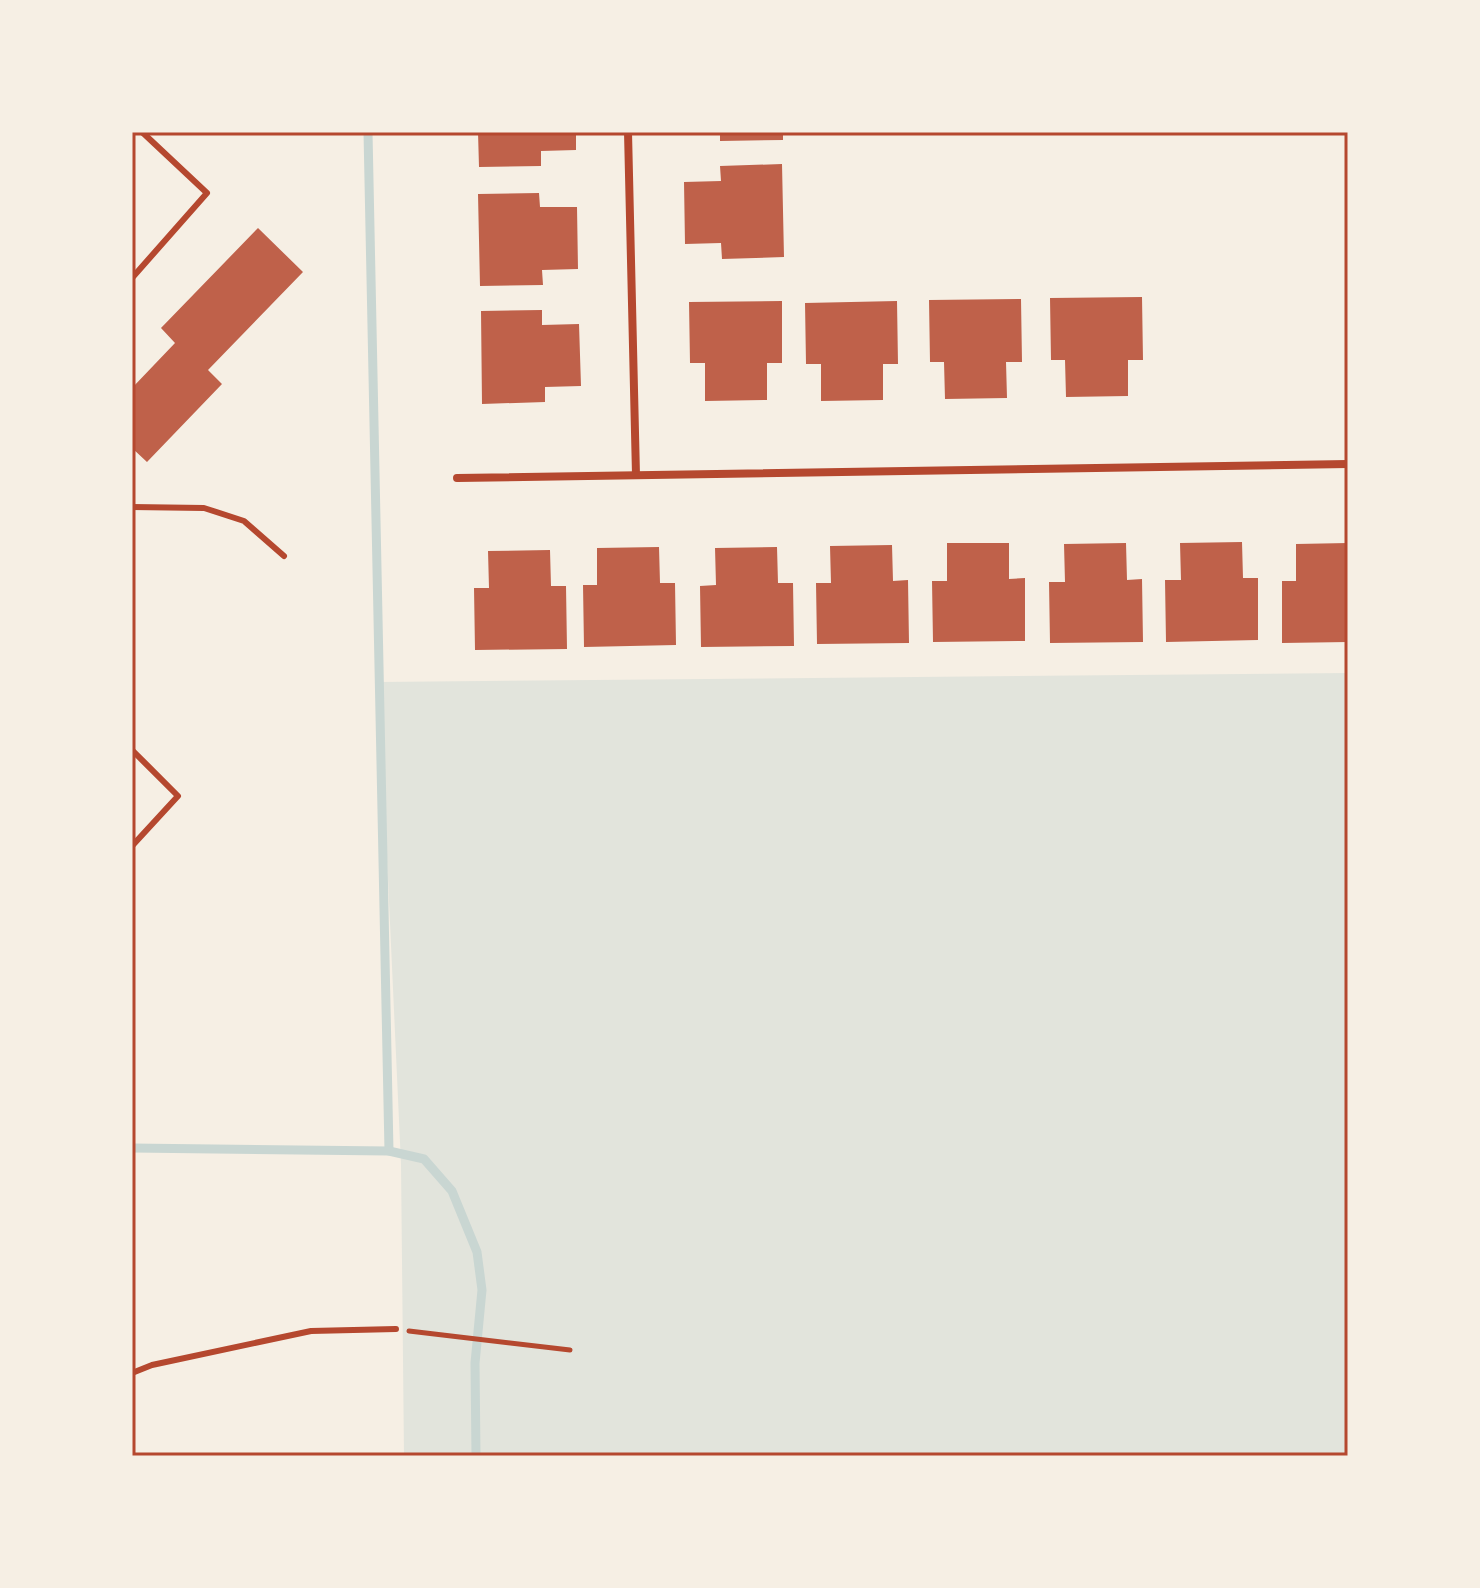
<svg xmlns="http://www.w3.org/2000/svg" width="1480" height="1588" viewBox="0 0 1480 1588" font-family="Poppins,sans-serif">
	<rect width="100%" height="100%" fill="#f6efe4"/>
	<path fill="#e2e4dc" d="M1348,673V1456H404L401,1164L379,682Z"/>
	<g fill="none" stroke-linecap="round" stroke-linejoin="round">
		<g stroke="#c9d6d2" stroke-width="9">
			<path d="M368,132L389,1151"/>
			<path d="M132,1148L389,1151L424,1159L452,1191L477,1252L482,1290L475,1363L476,1456"/>
		</g>
	</g>
	<g fill="#bf614a">
		<path d="M478,132H576V150L541,151V166L479,167Z"/>
		<path d="M720,132H783V140L720,141Z"/>
		<path d="M782,164L784,257L722,259L721,243L685,244L684,182L721,181L720,166Z"/>
		<path d="M539,193L540,207H577L578,269L542,270L543,285L480,286L478,194Z"/>
		<path d="M258,228L303,272L208,370L222,384L147,462L132,448V388L175,343L161,328Z"/>
		<path d="M1142,297L1143,360H1128V396L1066,397L1065,360H1051L1050,298Z"/>
		<path d="M1021,299L1022,362H1006L1007,398L945,399L944,362H930L929,300Z"/>
		<path d="M782,301V363H767V400L705,401V363H690L689,302Z"/>
		<path d="M897,301L898,364H883V400L821,401V364H806L805,303Z"/>
		<path d="M542,310V325L579,324L581,386L545,387V402L482,404L481,311Z"/>
		<path d="M1242,542L1243,578H1258V640L1166,642L1165,580H1181L1180,543Z"/>
		<path d="M947,543H1009V579L1025,578V641L933,642L932,581H947Z"/>
		<path d="M1126,543L1127,580L1142,579L1143,642L1050,643L1049,582H1065L1064,544Z"/>
		<path d="M1348,543V642L1282,643V581H1296V544Z"/>
		<path d="M892,545L893,581L908,580L909,643L817,644L816,583H831L830,546Z"/>
		<path d="M659,547L660,583H675L676,645L584,647L583,585H597V548Z"/>
		<path d="M777,547L778,583H793L794,646L701,647L700,586L716,585L715,548Z"/>
		<path d="M550,550L551,586H566L567,649L475,650L474,588H489L488,551Z"/>
	</g>
	<g fill="none" stroke-linecap="round" stroke-linejoin="round">
		<path stroke="#b5482f" stroke-width="5" d="M409,1331L570,1350"/>
		<g stroke="#b5482f" stroke-width="6">
			<path d="M132,278L207,193L142,132"/>
			<path d="M132,507L204,508L244,521L284,556"/>
			<path d="M132,750L178,796L132,846"/>
			<path d="M132,1373L152,1365L311,1331L396,1329"/>
		</g>
		<g stroke="#b5482f" stroke-width="8">
			<path d="M628,132L636,475"/>
			<path d="M457,478L1348,464"/>
		</g>
	</g>
	<rect width="1480" height="1588" fill="none" stroke="#f6efe4" stroke-width="268"/>
	<rect x="134" y="134" width="1212" height="1320" fill="none" stroke="#b5482f" stroke-width="3"/>
</svg>
